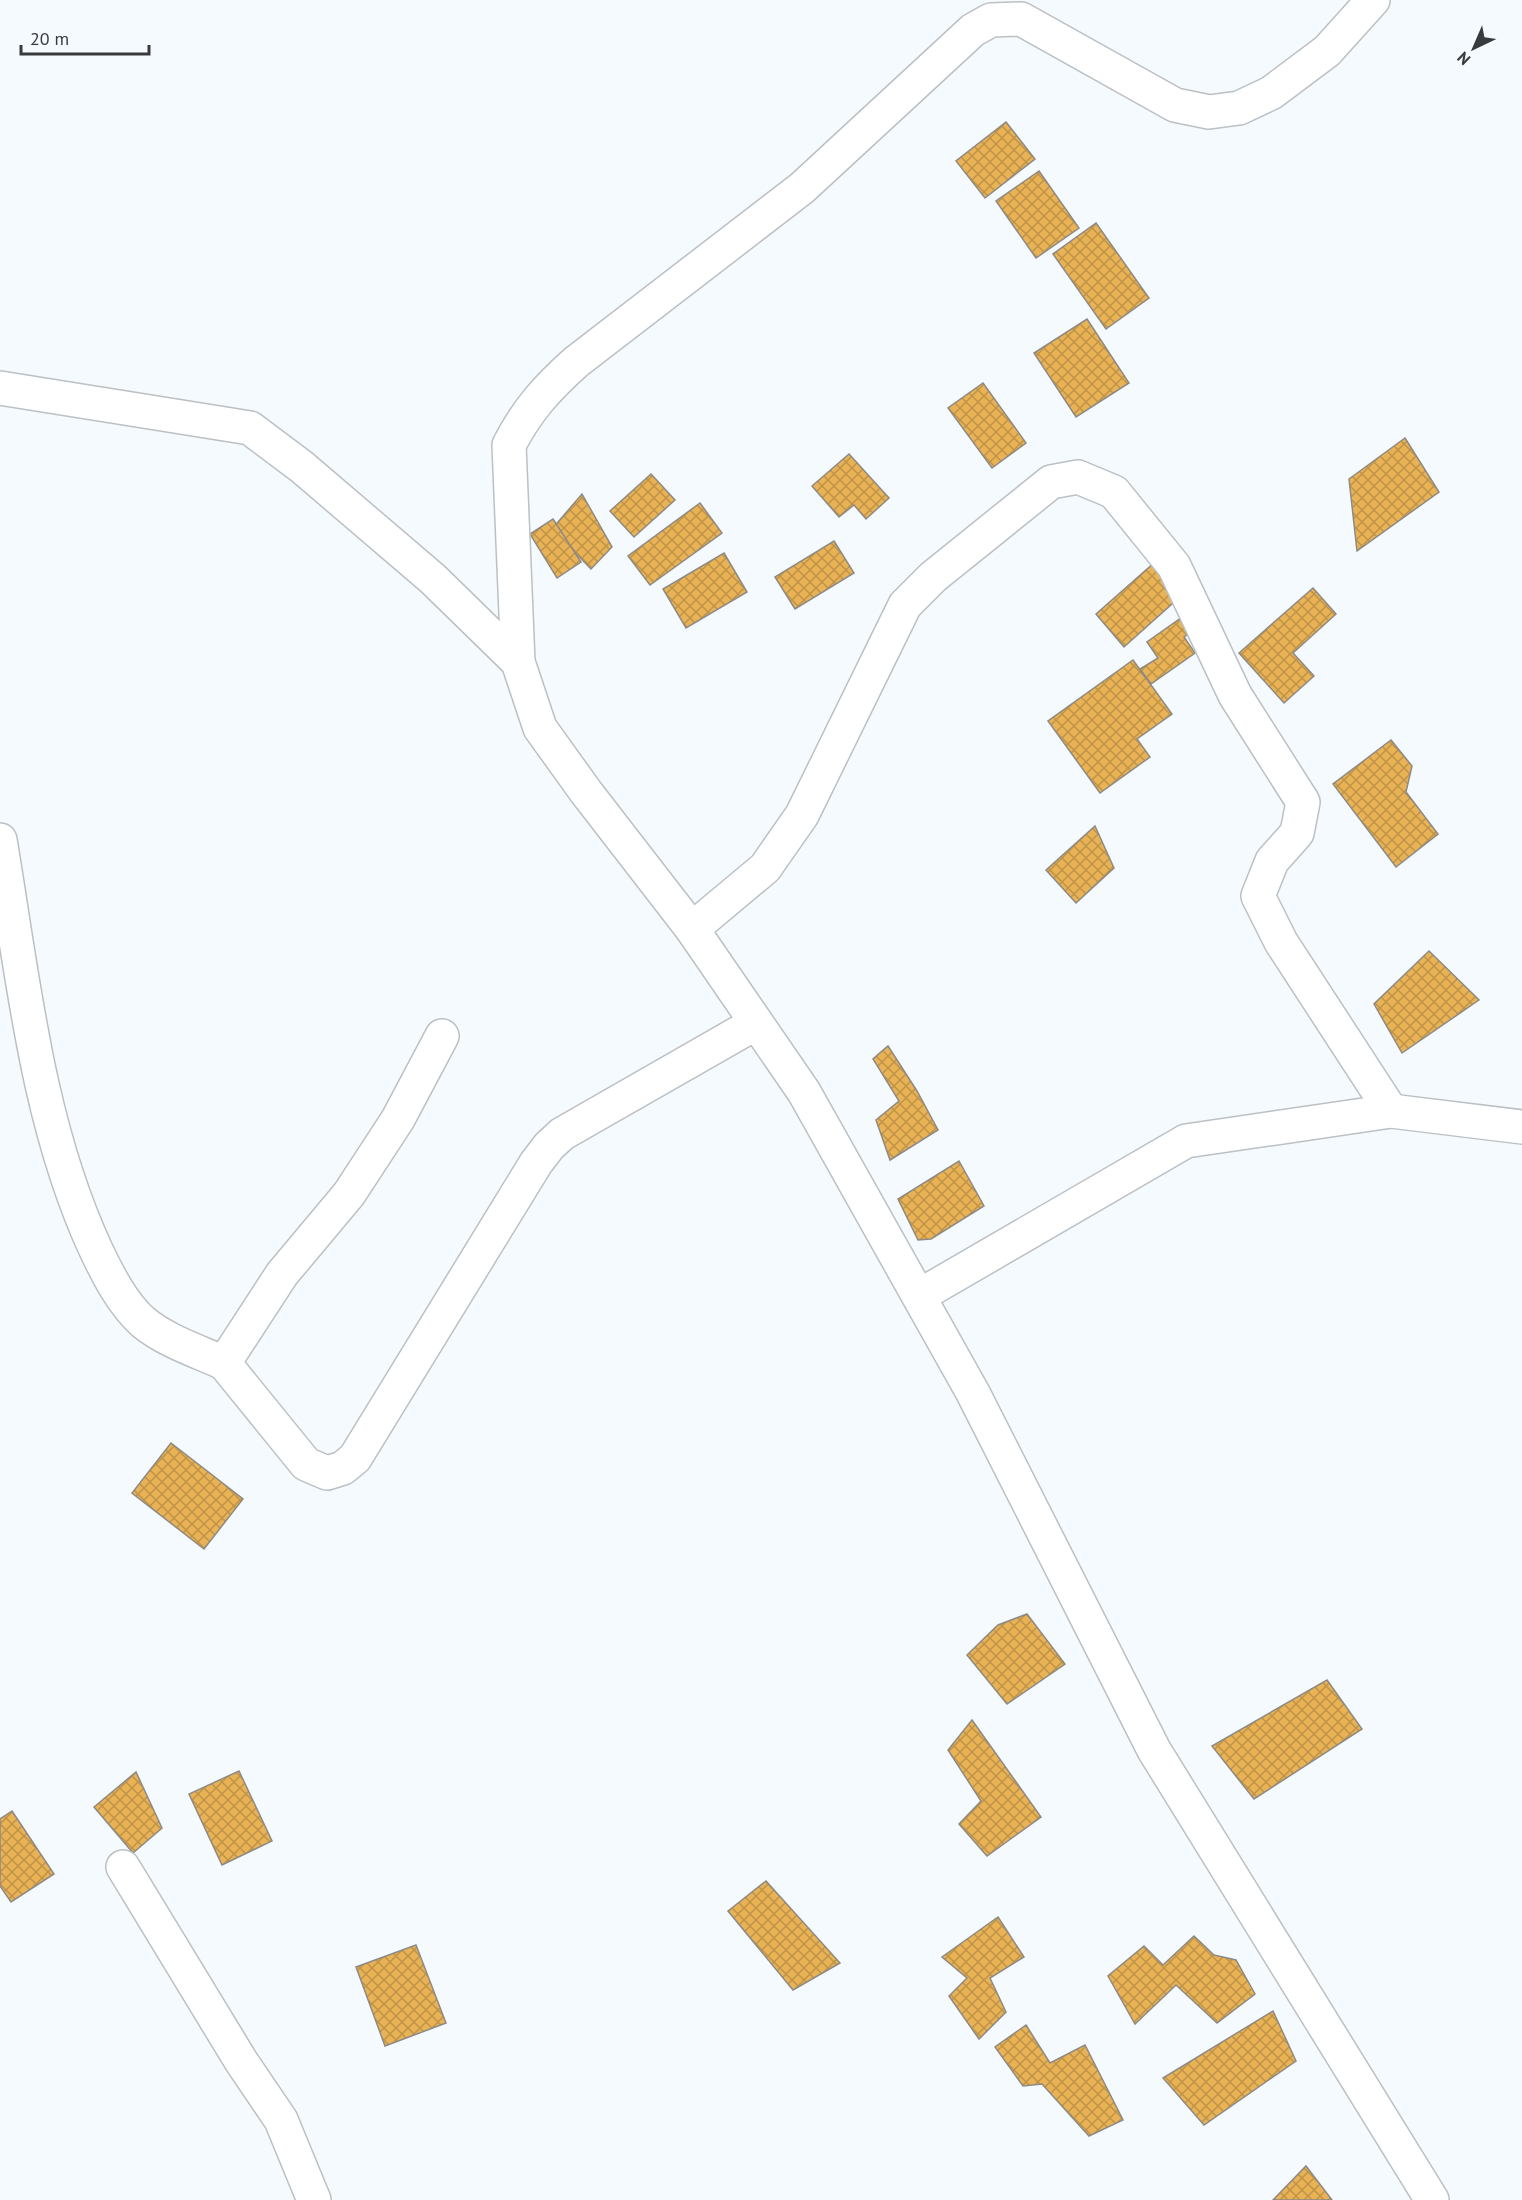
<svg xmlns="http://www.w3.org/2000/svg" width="1522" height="2200" viewBox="0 0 1522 2200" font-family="'PT Sans',sans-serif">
	<defs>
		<pattern id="building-cross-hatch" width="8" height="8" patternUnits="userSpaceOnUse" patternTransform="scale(1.5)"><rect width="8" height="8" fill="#e9b355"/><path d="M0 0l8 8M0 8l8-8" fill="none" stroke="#be9348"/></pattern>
	</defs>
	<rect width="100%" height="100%" fill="#f5faff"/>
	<g fill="url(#building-cross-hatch)" stroke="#8d8a85" stroke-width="1.5">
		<path d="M1006,122L1035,159L985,198L956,161Z"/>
		<path d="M1039,171L1079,228L1036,258L996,201Z"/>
		<path d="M1096,223L1149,298L1106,329L1053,254Z"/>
		<path d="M1087,319L1129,383L1076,417L1034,353Z"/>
		<path d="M983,383L1026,443L992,468L948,408Z"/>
		<path d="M1405,438L1439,492L1357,551L1349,479Z"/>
		<path d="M849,454L889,498L866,519L854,505L839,517L812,486Z"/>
		<path d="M651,474L675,500L634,537L610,511Z"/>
		<path d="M582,494L612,547L591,569L552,529Z"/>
		<path d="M700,503L722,533L650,585L628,556Z"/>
		<path d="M553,519L581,562L557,578L530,534Z"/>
		<path d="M834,541L854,573L795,609L775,577Z"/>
		<path d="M724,553L747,592L686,628L663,589Z"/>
		<path d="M1155,562L1173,603L1124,647L1096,614Z"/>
		<path d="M1313,588L1336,614L1293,653L1314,676L1284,703L1239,653Z"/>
		<path d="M1185,615L1195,629L1184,637L1195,653L1151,684L1140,669L1158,658L1147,642Z"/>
		<path d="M1133,660L1172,714L1137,739L1150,757L1100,793L1048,721Z"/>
		<path d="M1391,740L1412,766L1406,792L1438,834L1396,867L1333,784Z"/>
		<path d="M1095,826L1114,868L1076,903L1046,870Z"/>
		<path d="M1429,951L1479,1000L1402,1053L1374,1004Z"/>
		<path d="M888,1046L917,1091L938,1130L890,1160L876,1120L899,1101L873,1059Z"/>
		<path d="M959,1161L984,1206L931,1239L918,1240L898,1199Z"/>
		<path d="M171,1443L243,1499L204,1549L132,1493Z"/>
		<path d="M1027,1614L1065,1664L1007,1704L967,1655L998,1625Z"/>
		<path d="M1327,1680L1362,1729L1254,1799L1212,1746Z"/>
		<path d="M972,1720L1041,1817L987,1856L959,1824L981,1801L948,1750Z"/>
		<path d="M239,1771L272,1841L222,1865L189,1794Z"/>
		<path d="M136,1772L162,1828L133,1853L94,1807Z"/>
		<path d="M12,1811L54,1874L11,1902L0,1886V1819Z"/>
		<path d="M766,1881L840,1963L793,1990L728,1911Z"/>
		<path d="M998,1917L1024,1957L990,1978L1006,2012L979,2039L949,1996L967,1978L942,1957Z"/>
		<path d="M1194,1936L1214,1955L1236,1960L1255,1994L1217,2023L1176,1985L1135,2024L1108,1976L1144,1946L1163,1965Z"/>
		<path d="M416,1945L446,2023L385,2046L356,1967Z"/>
		<path d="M1273,2011L1296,2061L1204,2125L1163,2078Z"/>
		<path d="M1026,2025L1050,2063L1085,2045L1123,2120L1089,2136L1042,2084L1023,2086L995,2047Z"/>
		<path d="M1306,2166L1332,2200H1273Z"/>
	</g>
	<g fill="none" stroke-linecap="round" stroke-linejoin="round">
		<g stroke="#bbc0c4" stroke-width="36">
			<g id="street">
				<path d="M1373,0L1327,51L1271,93L1239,108L1209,112L1175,105L1021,19L991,20L973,30L802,188L576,362C547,388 527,410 509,445L518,662L540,728L586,792L692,929L804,1092L973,1393L1154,1750L1432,2200"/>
				<path d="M0,388L250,428L302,467L433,579L518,662"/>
				<path d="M0,840C23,977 37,1123 96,1250C108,1275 122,1303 143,1322C166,1341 197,1351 224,1363"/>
				<path d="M692,929L765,868L802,815L905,605L933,577L1051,482L1078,477L1114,492L1174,566L1235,695L1303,802L1297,833L1272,861L1258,896L1281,942L1391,1111"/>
				<path d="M442,1036L398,1119L349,1194L282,1274L224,1363L306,1464L327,1473L343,1468L355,1458L536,1163L549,1146L562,1134L756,1023"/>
				<path d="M919,1296L1186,1141L1391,1111L1522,1127"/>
				<path d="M123,1867L241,2061L281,2120L314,2200"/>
			</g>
		</g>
		<use href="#street" stroke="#fff" stroke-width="33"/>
	</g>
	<g transform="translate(1474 48) rotate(224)" stroke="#f5faff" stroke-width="4.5" paint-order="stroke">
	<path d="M0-4.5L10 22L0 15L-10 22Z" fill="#383a3c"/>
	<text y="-9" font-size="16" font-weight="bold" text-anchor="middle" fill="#383a3c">N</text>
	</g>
	<path d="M21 45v9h128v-9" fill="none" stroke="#383a3c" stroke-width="3"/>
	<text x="30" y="45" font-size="18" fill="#383a3c" stroke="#f5faff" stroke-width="4.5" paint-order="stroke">20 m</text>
</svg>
